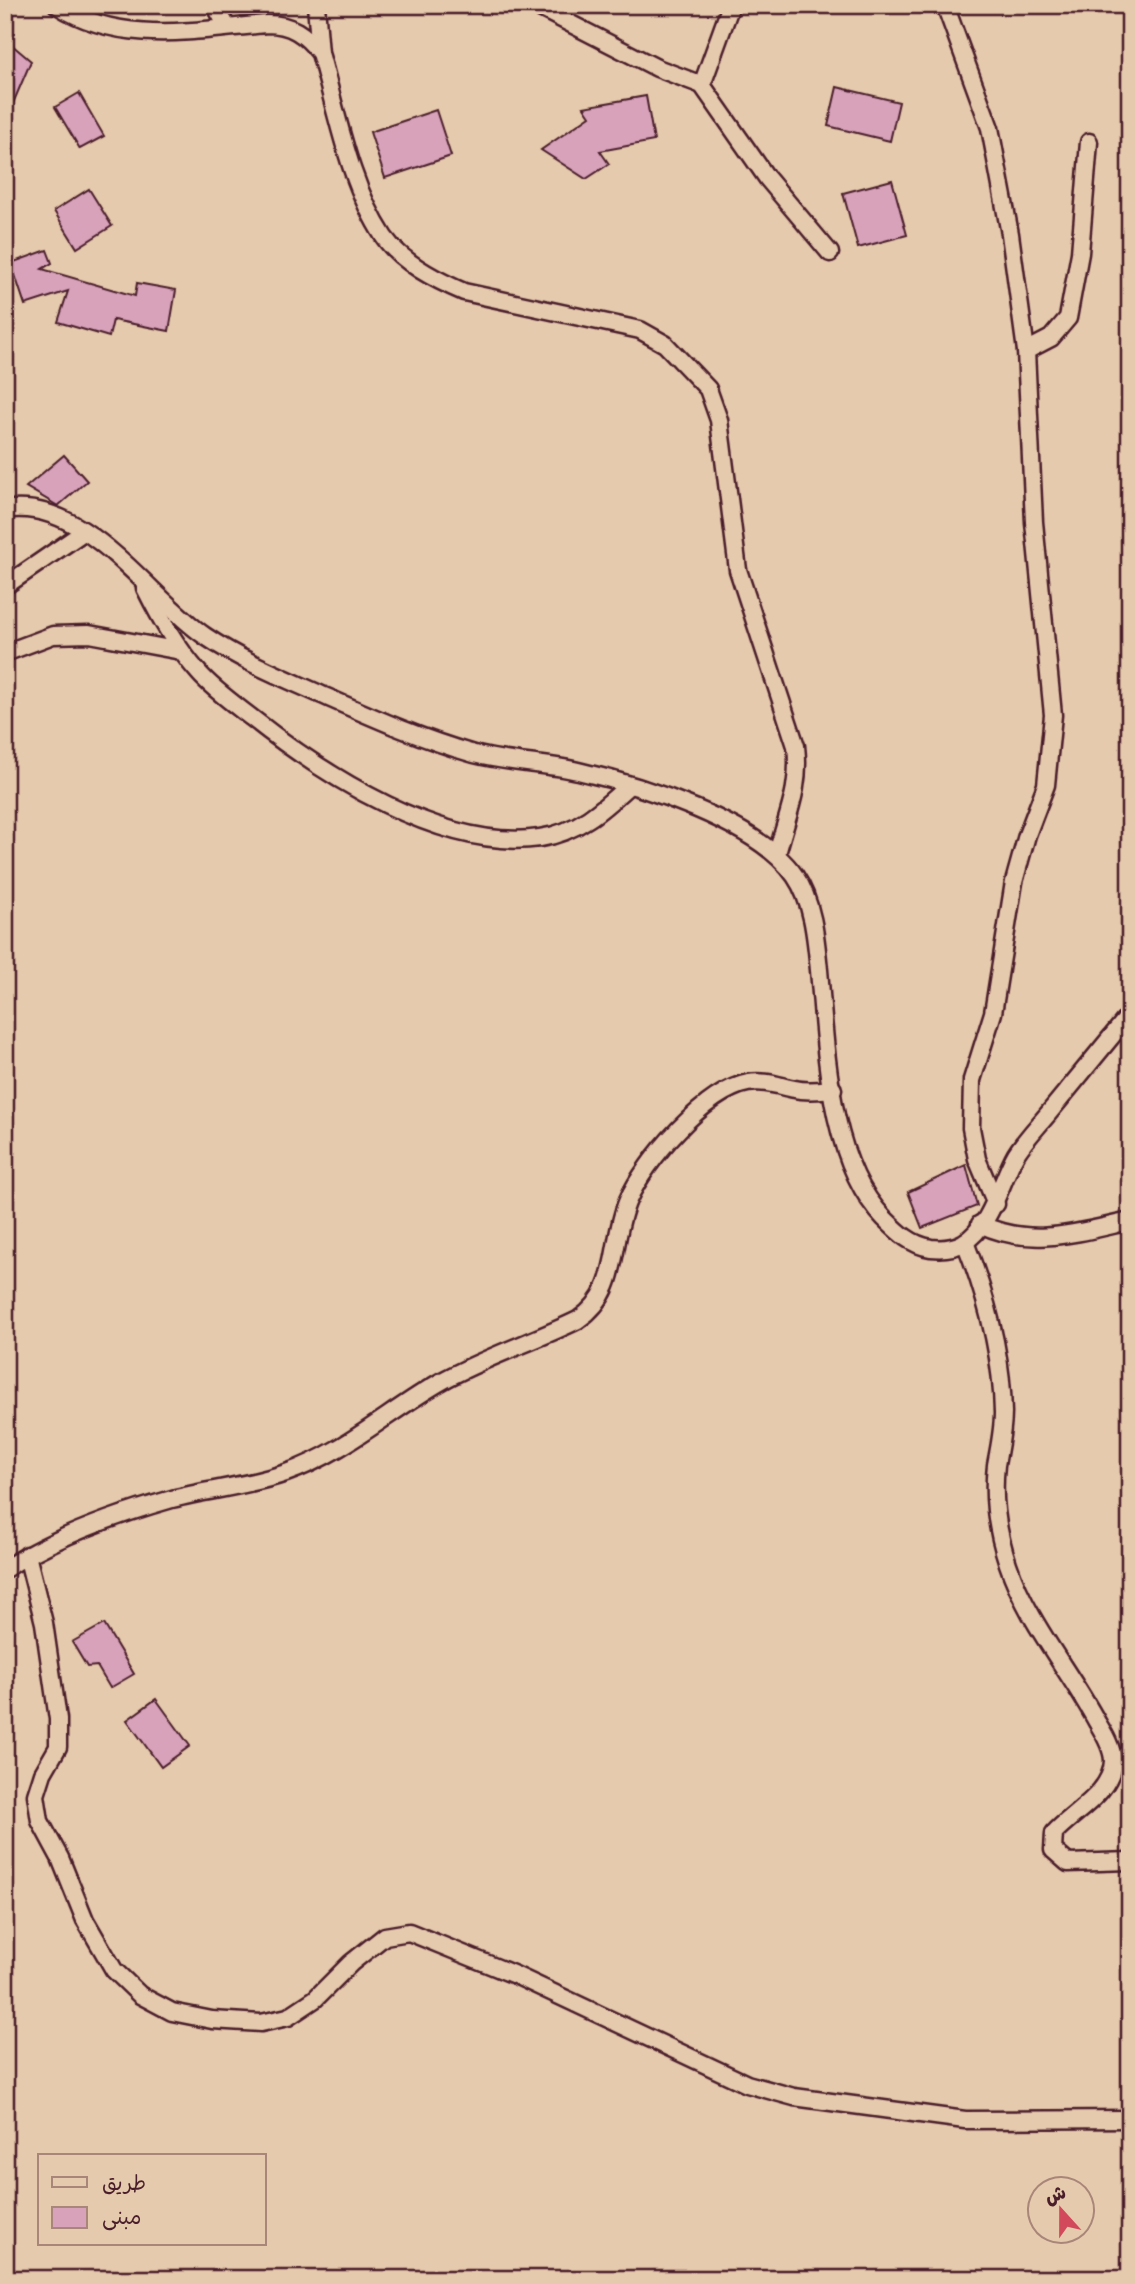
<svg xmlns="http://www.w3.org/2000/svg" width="1135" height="2284" viewBox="0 0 1135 2284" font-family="'Gochi Hand','Playpen Sans Arabic',sans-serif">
	<rect width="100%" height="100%" fill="#e6caad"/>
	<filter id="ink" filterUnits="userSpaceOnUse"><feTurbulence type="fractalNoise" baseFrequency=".0143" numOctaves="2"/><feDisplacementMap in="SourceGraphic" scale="14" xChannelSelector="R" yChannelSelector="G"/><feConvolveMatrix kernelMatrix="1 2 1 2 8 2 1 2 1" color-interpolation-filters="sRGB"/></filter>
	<g filter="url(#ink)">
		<g fill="#d7a2ba" stroke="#4a1f2b" stroke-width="2">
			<path d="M5,39L31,61L5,122Z"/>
			<path d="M837,87L899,102L890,141L828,126Z"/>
			<path d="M79,93L104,136L80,149L55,107Z"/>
			<path d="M646,96L654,141L600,151L609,164L586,179L541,150L590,116L584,107Z"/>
			<path d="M436,110L451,156L385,178L370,132Z"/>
			<path d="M892,180L907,235L858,248L843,193Z"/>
			<path d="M89,189L112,226L77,248L54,211Z"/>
			<path d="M47,250L52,263L42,269L135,296L137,283L176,290L169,331L113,320L109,337L58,322L68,291L25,305L11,263Z"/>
			<path d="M64,455L87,481L58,506L26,487Z"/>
			<path d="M966,1165L977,1206L922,1228L908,1192Z"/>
			<path d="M104,1624L134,1674L110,1688L97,1666L87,1667L72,1642Z"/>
			<path d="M156,1699L190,1746L161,1767L127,1720Z"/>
		</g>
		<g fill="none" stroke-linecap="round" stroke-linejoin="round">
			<g stroke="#4a1f2b" stroke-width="21">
				<g id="minor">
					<path d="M57,5C121,46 195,30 267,24C291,24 305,34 320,53C337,112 349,184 384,237C402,263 436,280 464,292L640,330L665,344L708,389L719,420L738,570L796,746C801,788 787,815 777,854"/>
					<path d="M215,5L227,27"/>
					<path d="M316,5L320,53"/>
					<path d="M534,5L657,68L702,85L731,5"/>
					<path d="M945,5L990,128L1010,234L1026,351L1034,522L1053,715L1046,785L1027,835L1014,882L993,1013L972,1080L971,1128L977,1159L996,1204"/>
					<path d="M702,85L767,178L830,253"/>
					<path d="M1026,351L1051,338L1068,318L1080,253L1089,142"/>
					<path d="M5,510C85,497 147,596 205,636C242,661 282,677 322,695C372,717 421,739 474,754C508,763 544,763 578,771C640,785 758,822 795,876C813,902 816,939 819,970C826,1046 828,1160 884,1218C898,1232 911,1245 931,1248C941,1249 954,1248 963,1243C992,1226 1001,1180 1016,1154C1026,1138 1041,1123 1052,1109C1078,1077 1104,1046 1130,1014"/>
					<path d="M5,586L82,533"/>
					<path d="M145,588C160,618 176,647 199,673C214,690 234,704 252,718C324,775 443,852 540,838C577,833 603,809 629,785"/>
					<path d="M5,653L53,635L89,634L181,651"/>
					<path d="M980,1224C1031,1248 1076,1233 1130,1221"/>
					<path d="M965,1242C986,1295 1002,1356 1003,1413C1003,1431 999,1448 996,1465C992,1500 997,1531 1008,1564C1027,1621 1069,1670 1097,1722C1103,1732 1113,1748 1113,1761C1112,1793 1073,1812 1054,1833L1053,1850L1068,1863L1130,1861"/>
					<path d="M27,1555L44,1623L58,1719V1747L43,1773L36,1795L40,1821L60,1858L85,1920L114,1970L140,1995L172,2012L212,2020L261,2023L288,2017L315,1999L351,1963L385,1936L409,1932L515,1975L747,2084L794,2097L965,2120L1130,2119"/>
					<path d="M5,1569C54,1537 116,1515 172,1499C210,1489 249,1486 286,1473C344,1453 389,1411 442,1381C485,1357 533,1342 578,1320C622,1290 609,1244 628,1200C645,1161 705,1091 748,1083C765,1080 779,1086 795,1089C807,1092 821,1090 833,1089"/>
				</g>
			</g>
			<use href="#minor" stroke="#e6caad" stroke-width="16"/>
		</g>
	</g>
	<rect width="1135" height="2284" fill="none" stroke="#e6caad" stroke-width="28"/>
	<rect x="14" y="14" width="1107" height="2256" fill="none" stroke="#4a1f2b" stroke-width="2.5" filter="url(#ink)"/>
	<rect x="38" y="2154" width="228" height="91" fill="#e6caad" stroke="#a88679" stroke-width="2"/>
	<rect x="52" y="2177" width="35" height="10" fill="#e6caad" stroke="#a88679" stroke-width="2"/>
	<text x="102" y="2190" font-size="21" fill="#4a1f2b">طريق</text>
	<rect x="52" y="2207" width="35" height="21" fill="#d7a2ba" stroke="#a88679" stroke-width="2"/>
	<text x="102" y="2224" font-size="21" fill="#4a1f2b">مبنى</text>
	<g transform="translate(1061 2210) rotate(339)"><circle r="33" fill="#e6caad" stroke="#a88679" stroke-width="2"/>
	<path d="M0-5L12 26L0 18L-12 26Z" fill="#d1495b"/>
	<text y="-10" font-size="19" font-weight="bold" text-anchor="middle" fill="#4a1f2b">ش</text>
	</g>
</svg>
